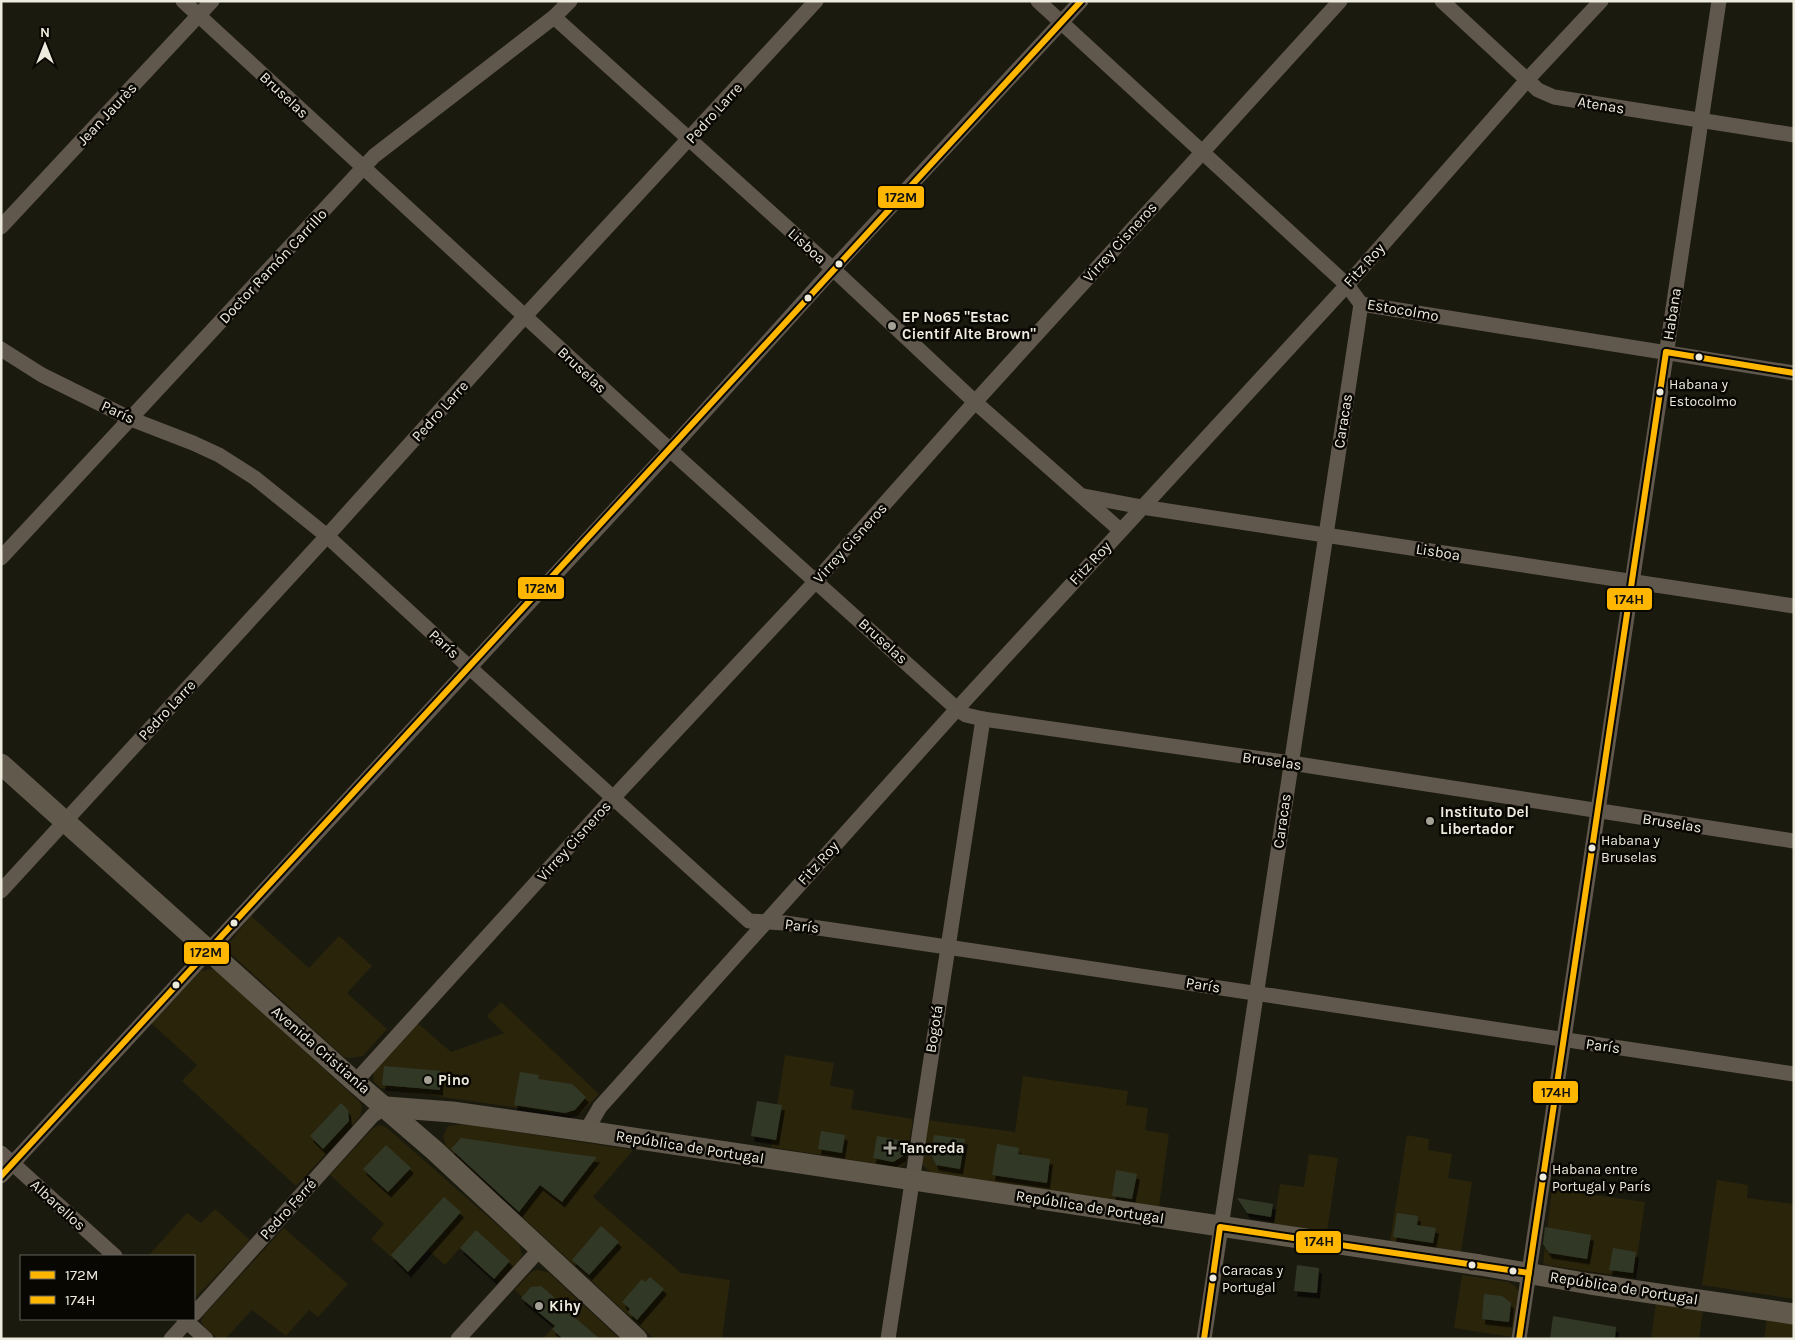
<svg xmlns="http://www.w3.org/2000/svg" width="1795" height="1340" viewBox="0 0 1795 1340" font-family="Karla,sans-serif">
	<defs>
		<filter id="shadow"><feDropShadow dx="3" dy="5.5" stdDeviation="0" flood-color="#0009"/></filter>
	</defs>
	<rect width="100%" height="100%" fill="#1b1a0f"/>
	<g fill="#2a240b">
		<path d="M251,916L309,968L339,936L372,966L347,993L387,1029L363,1056L350,1058L344,1057L232,955L228,949L230,942Z"/>
		<path d="M211,969L217,971L360,1102L362,1107L360,1117L296,1186L182,1081L197,1065L150,1022L197,972Z"/>
		<path d="M501,1002L599,1094L581,1113L574,1116L381,1088L374,1082L373,1075L375,1068L415,1021L451,1052L504,1033L487,1016Z"/>
		<path d="M785,1055L834,1063L830,1086L854,1090L851,1109L913,1119L906,1161L904,1165L898,1167L771,1147Z"/>
		<path d="M1023,1076L1128,1091L1126,1105L1148,1108L1145,1130L1169,1134L1159,1207L932,1174L923,1165L921,1160L927,1120L1015,1132Z"/>
		<path d="M465,1124L633,1150L593,1197L681,1273L730,1280L722,1339H654L446,1146L443,1136L448,1126Z"/>
		<path d="M380,1125L386,1127L519,1244L522,1255L520,1260L499,1283L460,1248L445,1265L428,1250L408,1272L371,1239L384,1224L330,1175L373,1128Z"/>
		<path d="M1407,1135L1429,1139L1428,1150L1452,1154L1448,1178L1472,1182L1461,1252L1390,1241Z"/>
		<path d="M1309,1154L1338,1158L1327,1231L1274,1224L1280,1184L1304,1187Z"/>
		<path d="M1717,1180L1748,1185L1747,1198L1794,1204V1299L1702,1285Z"/>
		<path d="M1552,1189L1645,1202L1634,1278L1546,1265L1543,1263Z"/>
		<path d="M215,1209L250,1240L194,1299V1256H148L187,1213L201,1223Z"/>
		<path d="M284,1228L348,1284L318,1317L309,1310L286,1336L252,1310L225,1339H218L204,1327L201,1321L203,1316Z"/>
		<path d="M537,1270L548,1272L620,1339H543L554,1326L515,1290L531,1272Z"/>
		<path d="M1462,1275L1508,1282L1515,1286L1519,1292L1512,1337L1454,1328Z"/>
		<path d="M1656,1304L1703,1310L1699,1339H1651Z"/>
		<path d="M1767,1320L1794,1324V1339H1764Z"/>
	</g>
	<g fill="#333827" filter="url(#shadow)">
		<path d="M384,1066L441,1071L440,1090L382,1085Z"/>
		<path d="M520,1072L539,1075L538,1079L572,1084L586,1097L575,1110L565,1113L514,1105Z"/>
		<path d="M757,1101L782,1105L776,1140L751,1136Z"/>
		<path d="M341,1103L348,1110L349,1121L323,1149L310,1136Z"/>
		<path d="M821,1131L845,1135L842,1153L818,1149Z"/>
		<path d="M934,1135L965,1139L960,1169L936,1165L931,1154Z"/>
		<path d="M877,1136L905,1141L903,1156L893,1162L873,1158Z"/>
		<path d="M461,1138L565,1153L597,1157L562,1202L540,1185L519,1212L451,1149Z"/>
		<path d="M997,1144L1019,1148L1018,1154L1050,1159L1047,1183L992,1175Z"/>
		<path d="M386,1145L411,1168L388,1192L363,1169Z"/>
		<path d="M1116,1170L1137,1174L1132,1199L1112,1196Z"/>
		<path d="M444,1197L461,1212L408,1272L391,1255Z"/>
		<path d="M1237,1198L1273,1204L1271,1217L1247,1213Z"/>
		<path d="M1397,1213L1418,1216L1417,1225L1436,1228L1433,1243L1393,1237Z"/>
		<path d="M601,1226L619,1242L589,1275L572,1260Z"/>
		<path d="M1545,1227L1591,1235L1587,1259L1549,1253L1543,1244Z"/>
		<path d="M476,1230L510,1261L494,1279L460,1248Z"/>
		<path d="M1613,1248L1636,1252L1633,1273L1609,1270Z"/>
		<path d="M1297,1265L1319,1268L1317,1293L1294,1291Z"/>
		<path d="M650,1277L664,1289L637,1320L628,1312L630,1309L622,1302L642,1279L645,1282Z"/>
		<path d="M541,1286L554,1297L553,1299L600,1339H563L552,1329L555,1326L521,1298L531,1287Z"/>
		<path d="M1484,1294L1502,1296L1511,1303L1509,1322L1482,1319Z"/>
		<path d="M1553,1316L1616,1327L1615,1339H1550Z"/>
	</g>
	<g fill="none" stroke-linecap="round" stroke-linejoin="round">
		<g stroke="#60574d" stroke-width="15">
			<path d="M183,1L670,450L957,709L966,715L983,719L1291,763L1794,841"/>
			<path d="M1038,1L1347,285L1361,304L1794,373"/>
			<path d="M1442,1L1538,90L1554,97L1794,135"/>
			<path d="M554,17L833,269L975,402L1120,530"/>
			<path d="M1,227L212,1"/>
			<path d="M1,349L42,375L131,419L193,443L219,455L255,478L327,536L469,667L749,921L785,923L947,947L1794,1074"/>
			<path d="M1084,496L1142,507L1325,535L1794,606"/>
			<path d="M1,558L374,156L554,17L570,1"/>
			<path d="M1,891L327,536L525,316L816,1"/>
			<path d="M355,1082L613,798L816,581L975,402L1340,1"/>
			<path d="M586,1131L600,1107L957,709L1347,285L1528,79L1601,1"/>
			<path d="M1,1153L115,1256"/>
			<path d="M1,1176L670,450L833,269L1081,1"/>
			<path d="M194,1314L373,1115L386,1107"/>
			<path d="M184,1319L206,1339"/>
			<path d="M171,1339L189,1319"/>
			<path d="M458,1339L540,1249"/>
			<path d="M888,1339L983,719"/>
			<path d="M1204,1339L1361,304"/>
			<path d="M1519,1339L1719,1"/>
		</g>
		<g stroke="#62594d" stroke-width="21">
			<path d="M1,764L355,1082L434,1150L637,1339"/>
			<path d="M386,1107L452,1112L586,1131L1480,1265L1590,1284L1794,1314"/>
		</g>
		<g stroke="#090702" stroke-width="10">
			<path id="bus-1" d="M1,1176L1081,1"/>
		</g>
		<g stroke="#090702" stroke-width="10">
			<g id="bus-2">
				<path d="M1666,352L1794,373"/>
				<path d="M1204,1339L1220,1227L1529,1273"/>
				<path d="M1519,1339L1666,352"/>
			</g>
		</g>
		<use href="#bus-1" stroke="#feb600" stroke-width="6"/>
		<use href="#bus-2" stroke="#feb600" stroke-width="6"/>
	</g>
	<g fill="#edebde" stroke="#090702" stroke-width="2">
		<circle cx="839" cy="264" r="4.5"/>
		<circle cx="808" cy="298" r="4.5"/>
		<circle cx="1699" cy="357" r="4.5"/>
		<circle cx="1660" cy="392" r="4.5"/>
		<circle cx="1592" cy="848" r="4.5"/>
		<circle cx="234" cy="923" r="4.5"/>
		<circle cx="176" cy="985" r="4.5"/>
		<circle cx="1543" cy="1177" r="4.5"/>
		<circle cx="1472" cy="1265" r="4.5"/>
		<circle cx="1513" cy="1271" r="4.5"/>
		<circle cx="1213" cy="1278" r="4.5"/>
	</g>
	<g fill="#a4a296" stroke="#090702" stroke-width="2">
		<circle cx="892" cy="326" r="5"/>
		<circle cx="1430" cy="821" r="5"/>
		<circle cx="428" cy="1080" r="5"/>
		<path d="M887.5 1140.5h5v5h5v5h-5v5h-5v-5h-5v-5h5z"/>
		<circle cx="539" cy="1306" r="5"/>
	</g>
	<g text-anchor="middle" stroke-width="5" stroke-linejoin="round" paint-order="stroke">
		<g font-size="14" fill="#edebde" stroke="#090702" text-anchor="start">
			<text x="1669" y="389">Habana y<tspan x="1669" dy="17">Estocolmo</tspan></text>
			<text x="1601" y="845">Habana y<tspan x="1601" dy="17">Bruselas</tspan></text>
			<text x="1552" y="1174">Habana entre<tspan x="1552" dy="17">Portugal y París</tspan></text>
			<text x="1222" y="1275">Caracas y<tspan x="1222" dy="17">Portugal</tspan></text>
		</g>
		<g font-size="15" fill="#edebde" stroke="#090702">
			<text transform="translate(284 95) rotate(43)" y="5">Bruselas</text>
			<text transform="translate(1601 105) rotate(9)" y="5">Atenas</text>
			<text transform="translate(714 113) rotate(-48)" y="5">Pedro Larre</text>
			<text transform="translate(107 114) rotate(-47)" y="5">Jean Jaurès</text>
			<text transform="translate(1120 242) rotate(-48)" y="5">Virrey Cisneros</text>
			<text transform="translate(807 246) rotate(42)" y="5">Lisboa</text>
			<text transform="translate(1364 265) rotate(-48)" y="5">Fitz Roy</text>
			<text transform="translate(273 266) rotate(-47)" y="5">Doctor Ramón Carrillo</text>
			<text transform="translate(1403 310) rotate(10)" y="5">Estocolmo</text>
			<text transform="translate(1672 314) rotate(-81)" y="5">Habana</text>
			<text transform="translate(582 370) rotate(43)" y="5">Bruselas</text>
			<text transform="translate(440 411) rotate(-48)" y="5">Pedro Larre</text>
			<text transform="translate(118 412) rotate(25)" y="5">París</text>
			<text transform="translate(1343 421) rotate(-81)" y="5">Caracas</text>
			<text transform="translate(850 543) rotate(-48)" y="5">Virrey Cisneros</text>
			<text transform="translate(1438 552) rotate(9)" y="5">Lisboa</text>
			<text transform="translate(1090 563) rotate(-47)" y="5">Fitz Roy</text>
			<text transform="translate(883 641) rotate(42)" y="5">Bruselas</text>
			<text transform="translate(444 644) rotate(43)" y="5">París</text>
			<text transform="translate(167 710) rotate(-47)" y="5">Pedro Larre</text>
			<text transform="translate(1272 761) rotate(8)" y="5">Bruselas</text>
			<text transform="translate(1282 821) rotate(-82)" y="5">Caracas</text>
			<text transform="translate(1672 823) rotate(9)" y="5">Bruselas</text>
			<text transform="translate(574 841) rotate(-48)" y="5">Virrey Cisneros</text>
			<text transform="translate(818 863) rotate(-48)" y="5">Fitz Roy</text>
			<text transform="translate(802 926) rotate(7)" y="5">París</text>
			<text transform="translate(1203 985) rotate(9)" y="5">París</text>
			<text transform="translate(934 1029) rotate(-81)" y="5">Bogotá</text>
			<text transform="translate(1603 1046) rotate(8)" y="5">París</text>
			<text transform="translate(321 1050) rotate(41)" y="5">Avenida Cristianía</text>
			<text transform="translate(690 1147) rotate(9)" y="5">República de Portugal</text>
			<text transform="translate(58 1205) rotate(42)" y="5">Albarellos</text>
			<text transform="translate(1090 1207) rotate(9)" y="5">República de Portugal</text>
			<text transform="translate(288 1209) rotate(-48)" y="5">Pedro Ferré</text>
			<text transform="translate(1624 1288) rotate(9)" y="5">República de Portugal</text>
		</g>
		<g font-size="15" font-weight="bold" fill="#edebde" stroke="#090702" text-anchor="start">
			<text x="902" y="322">EP Nº65 "Estac<tspan x="902" dy="17">Cientif Alte Brown"</tspan></text>
			<text x="1440" y="817">Instituto Del<tspan x="1440" dy="17">Libertador</tspan></text>
			<text x="438" y="1085">Pino</text>
			<text x="900" y="1153">Tancreda</text>
			<text x="549" y="1311">Kihy</text>
		</g>
	</g>
	<g stroke="#090702" stroke-width="2">
		<rect x="877" y="185" width="48" height="24" rx="5" fill="#feb600"/>
		<rect x="517" y="576" width="48" height="24" rx="5" fill="#feb600"/>
		<rect x="1606" y="587" width="47" height="24" rx="5" fill="#feb600"/>
		<rect x="183" y="941" width="47" height="24" rx="5" fill="#feb600"/>
		<rect x="1532" y="1080" width="47" height="24" rx="5" fill="#feb600"/>
		<rect x="1295" y="1230" width="47" height="24" rx="5" fill="#feb600"/>
	</g>
	<g font-size="14" text-anchor="middle" font-weight="bold" fill="#111">
		<text x="901" y="202">172M</text>
		<text x="541" y="593">172M</text>
		<text x="1629" y="604">174H</text>
		<text x="206" y="957">172M</text>
		<text x="1556" y="1097">174H</text>
		<text x="1319" y="1246">174H</text>
	</g>
	<rect width="1795" height="1340" fill="none" stroke="#edebde" stroke-width="5"/>
	<rect x="20" y="1255" width="175" height="65" fill="#090702" stroke="#64625a"/>
	<rect x="30" y="1271" width="25" height="8" fill="#feb600" stroke="#64625a"/>
	<text x="65" y="1280" font-size="15" fill="#edebde">172M</text>
	<rect x="30" y="1296" width="25" height="8" fill="#feb600" stroke="#64625a"/>
	<text x="65" y="1305" font-size="15" fill="#edebde">174H</text>
	<g transform="translate(45 45)" stroke="#090702" stroke-width="4" paint-order="stroke">
	<path d="M0-4L9 19L0 12L-9 19Z" fill="#edebde"/>
	<text y="-8" font-size="14" font-weight="bold" text-anchor="middle" fill="#edebde">N</text>
	</g>
</svg>
